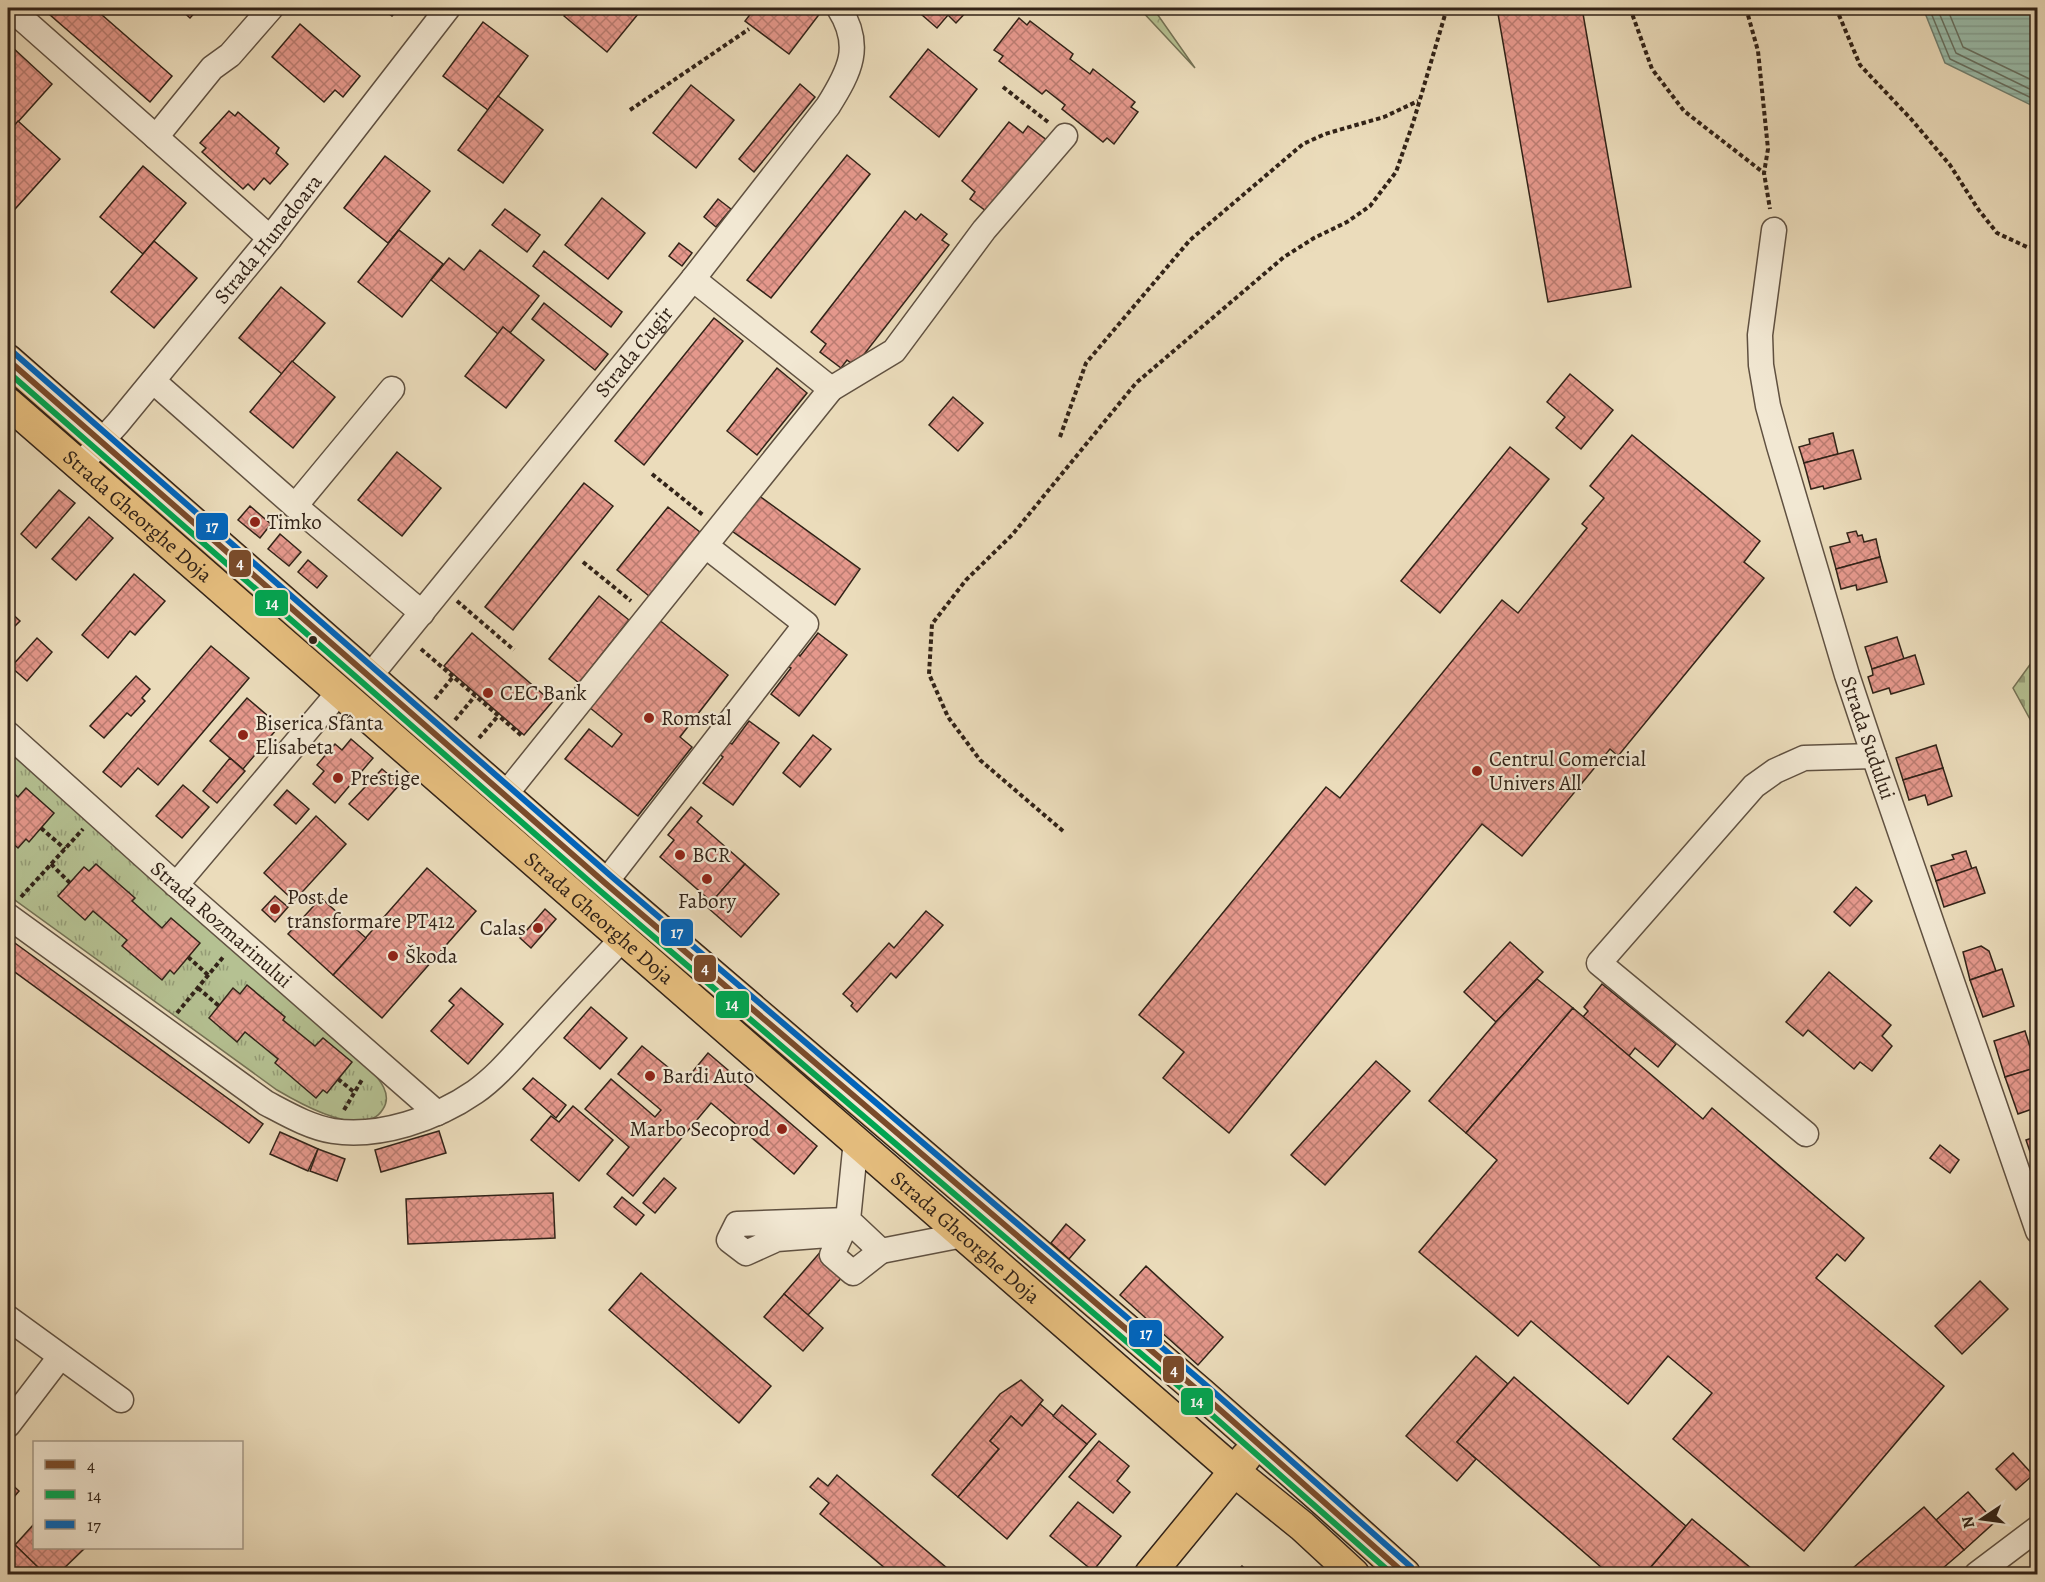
<svg xmlns="http://www.w3.org/2000/svg" width="2045" height="1582" viewBox="0 0 2045 1582" font-family="Alegreya,serif">
	<defs>
		<pattern id="grass-tufts" width="24" height="20" patternUnits="userSpaceOnUse" patternTransform="scale(1.5)"><rect width="24" height="20" fill="#b5c192"/><path d="M3 7l-1-3M5 7V3M7 7l1-3M15 17l-1-3M17 17v-4M19 17l1-3" fill="none" stroke="#949c76"/></pattern>
		<pattern id="forest-crowns" width="20" height="18" patternUnits="userSpaceOnUse" patternTransform="scale(1.5)"><rect width="20" height="18" fill="#b5c192"/><path d="M2 6a3 3 0 1 1 6 0M12 15a3 3 0 1 1 6 0" fill="none" stroke="#949c76"/></pattern>
		<pattern id="cemetery-stones" width="16" height="16" patternUnits="userSpaceOnUse" patternTransform="scale(1.5)"><rect width="16" height="16" fill="#b5c192"/><path d="M2 7V4a2 2 0 0 1 4 0v3zM10 15v-3a2 2 0 0 1 4 0v3z" fill="#949c76"/></pattern>
		<pattern id="water-rules" width="6" height="5" patternUnits="userSpaceOnUse" patternTransform="scale(1.5)"><rect width="6" height="5" fill="#99bcaa"/><path d="M0 2.5h6" fill="none" stroke="#84a192"/></pattern>
		<pattern id="building-cross-hatch" width="8" height="8" patternUnits="userSpaceOnUse" patternTransform="scale(1.5)"><rect width="8" height="8" fill="#e5988c"/><path d="M0 0l8 8M0 8l8-8" fill="none" stroke="#ba7c71"/></pattern>
	</defs>
	<rect width="100%" height="100%" fill="#ebdcbb"/>
	<filter id="stains"><feTurbulence type="fractalNoise" baseFrequency=".00333" numOctaves="4"/><feColorMatrix values="0 0 0 0 .2 0 0 0 0 .09 0 0 0 0 .02 0 0 0 .5 -.17"/></filter>
	<radialGradient id="worn" r=".72"><stop offset=".6" stop-color="#630" stop-opacity="0"/><stop offset="1" stop-color="#630" stop-opacity=".3"/></radialGradient>
	<path fill="url(#grass-tufts)" stroke="#747255" stroke-width="1.5" d="M8,747L369,1068C379,1079 393,1094 383,1109C364,1141 299,1103 277,1090L8,895Z"/>
	<path fill="url(#forest-crowns)" stroke="#747255" stroke-width="1.5" d="M1139,8H1153L1195,68Z"/>
	<path fill="url(#cemetery-stones)" stroke="#747255" stroke-width="1.5" d="M2037,655V732L2013,688Z"/>
	<path fill="url(#water-rules)" stroke="#707f70" stroke-width="1.5" d="M1923,8H2037V108L1945,63Z"/>
	<g fill="none" stroke-linecap="round" stroke-linejoin="round">
		<g stroke="#667061" stroke-width="1.5">
			<path d="M1929,8L1950,59L2038,101"/>
			<path d="M1937,8L1956,53L2038,93"/>
			<path d="M1947,8L1963,47L2038,83"/>
		</g>
	</g>
	<g fill="url(#building-cross-hatch)" stroke="#322318" stroke-width="1.5">
		<path d="M42,8H94L172,76L150,102Z"/>
		<path d="M179,8H199L190,18Z"/>
		<path d="M381,8H399L392,16Z"/>
		<path d="M571,8H643L607,52L564,16Z"/>
		<path d="M755,8H824L789,54L745,21Z"/>
		<path d="M914,8H970L956,23L948,15L937,28Z"/>
		<path d="M1497,8H1582L1631,287L1548,302Z"/>
		<path d="M1019,18L1027,25L1030,21L1073,54L1070,59L1090,74L1093,69L1135,102L1131,107L1138,112L1114,144L1107,138L1103,142L1062,109L1065,105L1046,90L1042,94L999,61L1003,56L994,50Z"/>
		<path d="M483,22L528,56L488,110L443,76Z"/>
		<path d="M300,24L360,76L343,97L335,90L324,102L272,57Z"/>
		<path d="M11,46L52,84L8,133V50Z"/>
		<path d="M928,49L977,89L939,137L890,97Z"/>
		<path d="M800,84L815,97L754,172L739,159Z"/>
		<path d="M691,85L734,120L696,168L653,133Z"/>
		<path d="M498,96L543,130L503,183L458,150Z"/>
		<path d="M229,111L235,116L238,112L279,148L276,153L288,164L270,184L264,178L254,190L248,184L243,189L202,152L206,148L200,143Z"/>
		<path d="M18,121L60,159L15,209L8,201V133Z"/>
		<path d="M1009,122L1023,133L1028,126L1048,141L990,214L970,199L975,192L962,181Z"/>
		<path d="M847,155L870,174L771,298L747,280Z"/>
		<path d="M385,156L430,191L388,243L344,208Z"/>
		<path d="M143,166L186,203L143,254L100,217Z"/>
		<path d="M602,198L645,233L608,279L565,245Z"/>
		<path d="M718,199L731,209L716,227L704,217Z"/>
		<path d="M505,209L540,235L527,252L492,225Z"/>
		<path d="M905,211L916,220L921,214L947,234L942,240L949,245L855,366L847,360L841,368L820,352L826,344L811,332Z"/>
		<path d="M399,230L443,264L402,317L358,282Z"/>
		<path d="M154,241L197,278L154,328L111,292Z"/>
		<path d="M679,243L692,253L682,266L669,256Z"/>
		<path d="M480,250L539,296L510,333L503,327L498,334L431,280L449,258L464,270Z"/>
		<path d="M544,251L622,312L611,327L533,266Z"/>
		<path d="M281,287L325,323L282,374L239,338Z"/>
		<path d="M544,303L608,354L595,370L532,319Z"/>
		<path d="M714,318L743,341L644,465L615,441Z"/>
		<path d="M503,327L544,360L506,408L465,376Z"/>
		<path d="M292,361L335,397L293,448L250,412Z"/>
		<path d="M777,368L807,393L757,455L727,431Z"/>
		<path d="M1570,374L1613,410L1581,449L1556,428L1565,417L1547,402Z"/>
		<path d="M953,397L983,423L958,451L929,425Z"/>
		<path d="M1833,433L1838,454L1804,463L1799,447L1810,444L1809,439Z"/>
		<path d="M1632,435L1760,541L1744,562L1764,578L1618,756L1610,749L1522,856L1482,824L1229,1133L1163,1078L1184,1052L1139,1015L1326,787L1340,798L1502,600L1518,613L1587,528L1582,524L1604,498L1590,486Z"/>
		<path d="M1510,447L1549,479L1440,613L1401,581Z"/>
		<path d="M1853,450L1861,479L1824,489L1823,486L1811,489L1804,463Z"/>
		<path d="M397,452L441,488L402,536L358,500Z"/>
		<path d="M584,483L613,506L513,630L485,607Z"/>
		<path d="M59,490L75,503L36,548L21,534Z"/>
		<path d="M758,495L860,569L835,605L732,531Z"/>
		<path d="M250,506L271,524L260,538L238,520Z"/>
		<path d="M668,507L700,532L649,596L617,570Z"/>
		<path d="M89,517L113,538L76,580L52,559Z"/>
		<path d="M1856,531L1858,536L1862,535L1864,542L1876,539L1880,557L1836,569L1830,547L1850,542L1847,533Z"/>
		<path d="M280,534L301,552L289,566L268,549Z"/>
		<path d="M1880,557L1887,582L1857,590L1856,585L1841,589L1836,569Z"/>
		<path d="M308,560L327,576L317,588L298,572Z"/>
		<path d="M134,574L165,601L135,635L130,631L108,658L82,635Z"/>
		<path d="M599,596L629,620L579,683L549,659Z"/>
		<path d="M8,610L20,621L11,630L8,627Z"/>
		<path d="M658,619L728,675L680,737L692,747L638,816L565,759L589,729L612,747L622,734L589,707Z"/>
		<path d="M472,633L552,702L524,735L444,666Z"/>
		<path d="M818,633L847,655L799,716L771,694L791,668L786,665L796,652L800,656Z"/>
		<path d="M1897,637L1904,659L1872,669L1865,647Z"/>
		<path d="M37,638L52,652L27,681L11,667Z"/>
		<path d="M211,646L249,678L158,785L138,768L121,787L103,772Z"/>
		<path d="M1915,655L1924,684L1891,694L1889,688L1873,693L1868,677L1873,675L1872,669Z"/>
		<path d="M136,676L150,689L142,698L145,701L131,716L127,713L104,738L90,726Z"/>
		<path d="M247,698L275,722L276,730L243,769L210,741Z"/>
		<path d="M749,721L779,743L733,805L703,783L723,757L718,753L727,741L732,744Z"/>
		<path d="M813,735L831,749L800,787L783,773Z"/>
		<path d="M351,739L373,758L335,803L313,784L324,771L317,765L335,744L342,750Z"/>
		<path d="M1936,745L1943,768L1903,780L1896,758Z"/>
		<path d="M230,758L245,771L217,803L203,791Z"/>
		<path d="M1943,768L1952,796L1928,805L1925,795L1909,800L1903,780Z"/>
		<path d="M382,769L400,784L368,820L349,804Z"/>
		<path d="M183,785L209,807L182,838L156,816Z"/>
		<path d="M8,788L18,797L26,788L54,813L29,842L26,839L18,848L8,839Z"/>
		<path d="M287,790L309,809L296,824L274,805Z"/>
		<path d="M691,807L702,816L697,822L745,864L712,902L660,857L674,840L668,835Z"/>
		<path d="M316,816L346,844L294,901L264,873Z"/>
		<path d="M1966,851L1972,869L1936,881L1931,866L1954,859L1952,855Z"/>
		<path d="M96,864L135,898L132,901L162,928L171,918L200,943L174,974L170,970L162,980L122,946L127,940L93,911L85,920L58,896L84,867L89,871Z"/>
		<path d="M745,864L779,894L741,937L707,907Z"/>
		<path d="M1976,867L1985,893L1944,907L1936,881Z"/>
		<path d="M427,868L476,911L382,1018L333,975Z"/>
		<path d="M1856,887L1872,901L1850,926L1834,912Z"/>
		<path d="M275,896L288,907L275,922L262,910Z"/>
		<path d="M321,898L366,938L333,975L288,934Z"/>
		<path d="M545,909L556,919L531,948L520,938Z"/>
		<path d="M926,911L943,925L896,978L891,973L857,1012L851,1006L853,1003L843,994L889,943L894,948Z"/>
		<path d="M8,938L263,1124L249,1143L8,967Z"/>
		<path d="M1510,942L1543,972L1496,1022L1464,992Z"/>
		<path d="M1981,946L1989,951L1996,971L1970,980L1963,952Z"/>
		<path d="M2002,969L2014,1006L1983,1017L1970,980Z"/>
		<path d="M1829,972L1891,1025L1882,1036L1892,1046L1872,1071L1860,1062L1854,1069L1808,1030L1803,1036L1786,1022Z"/>
		<path d="M1537,979L1573,1008L1466,1133L1429,1101L1496,1022Z"/>
		<path d="M1602,984L1676,1044L1658,1067L1635,1048L1629,1056L1583,1017L1588,1011L1584,1007Z"/>
		<path d="M247,985L285,1017L283,1020L315,1046L323,1038L352,1062L327,1093L323,1090L316,1098L275,1063L278,1059L245,1032L237,1042L209,1018L233,988L240,994Z"/>
		<path d="M461,988L503,1024L468,1064L431,1031L454,1005L449,1001Z"/>
		<path d="M591,1007L627,1038L600,1069L564,1038Z"/>
		<path d="M1573,1008L1703,1119L1712,1108L1864,1238L1845,1261L1837,1254L1816,1278L1944,1386L1804,1551L1673,1439L1712,1393L1668,1356L1628,1404L1531,1321L1518,1336L1419,1252L1497,1160L1466,1133Z"/>
		<path d="M2025,1031L2031,1050L2038,1048V1067L2005,1077L1994,1041Z"/>
		<path d="M642,1046L685,1081L708,1053L817,1146L794,1174L711,1103L633,1196L607,1174L629,1147L585,1109L611,1079L655,1117L661,1110L618,1074Z"/>
		<path d="M1376,1061L1410,1091L1325,1185L1291,1155Z"/>
		<path d="M2038,1067V1107L2018,1114L2005,1077Z"/>
		<path d="M533,1078L566,1105L556,1118L523,1089Z"/>
		<path d="M573,1106L613,1140L579,1181L531,1140L551,1116L559,1122Z"/>
		<path d="M439,1131L446,1153L381,1172L375,1150Z"/>
		<path d="M280,1132L318,1149L308,1171L270,1154Z"/>
		<path d="M2038,1136V1175L2026,1140Z"/>
		<path d="M1940,1145L1959,1160L1950,1173L1930,1158Z"/>
		<path d="M318,1149L345,1159L337,1181L310,1171Z"/>
		<path d="M664,1178L676,1188L655,1213L643,1203Z"/>
		<path d="M553,1193L555,1238L408,1244L406,1199Z"/>
		<path d="M622,1197L644,1215L636,1225L614,1207Z"/>
		<path d="M1066,1224L1085,1240L1069,1259L1051,1243Z"/>
		<path d="M829,1242L854,1264L808,1315L784,1294Z"/>
		<path d="M1146,1266L1223,1337L1198,1365L1120,1295Z"/>
		<path d="M641,1273L771,1386L739,1423L609,1310Z"/>
		<path d="M1980,1281L2008,1309L1962,1354L1935,1326Z"/>
		<path d="M784,1294L823,1328L803,1351L764,1317Z"/>
		<path d="M1476,1356L1508,1384L1457,1442L1476,1459L1457,1481L1406,1436Z"/>
		<path d="M1514,1377L1686,1526L1645,1574H1609L1457,1442Z"/>
		<path d="M1021,1380L1043,1400L1022,1426L1011,1416L990,1441L999,1449L958,1497L932,1475L1000,1394Z"/>
		<path d="M1040,1404L1087,1444L1007,1539L958,1497L999,1449L990,1441L1011,1416L1022,1426Z"/>
		<path d="M1062,1405L1096,1434L1087,1444L1053,1416Z"/>
		<path d="M1099,1441L1129,1466L1117,1481L1130,1492L1113,1513L1069,1477Z"/>
		<path d="M2013,1453L2033,1475L2016,1490L1996,1469Z"/>
		<path d="M837,1475L954,1574H892L820,1514L829,1503L810,1487L818,1478L828,1486Z"/>
		<path d="M8,1481L19,1491L8,1504Z"/>
		<path d="M1968,1492L1995,1522L1964,1550L1936,1520Z"/>
		<path d="M1078,1502L1121,1536L1093,1571L1050,1536Z"/>
		<path d="M1924,1507L1964,1550L1936,1574H1846Z"/>
		<path d="M1692,1519L1758,1574H1645Z"/>
		<path d="M34,1524V1548H85L58,1574H45L15,1545Z"/>
		<path d="M15,1545L45,1574H8V1552Z"/>
		<path d="M1242,1566L1251,1574H1234Z"/>
	</g>
	<g fill="none" stroke-linecap="round" stroke-linejoin="round">
		<g stroke="#605141" stroke-width="27">
			<g id="minor">
				<path d="M10,8L270,238"/>
				<path d="M156,137L212,68L230,55L271,8"/>
				<path id="s1" d="M1774,230L1760,335L1761,365L1768,406L1779,446L1847,675L1874,756L2038,1231"/>
				<path d="M693,279L831,389"/>
				<path d="M153,381L295,506"/>
				<path d="M392,389L295,506L422,613"/>
				<path id="s2" d="M80,465L118,423L270,238L448,8"/>
				<path id="s3" d="M370,676L693,279L828,106C850,71 863,46 839,8"/>
				<path id="s4" d="M8,734L165,875L437,1113"/>
				<path d="M505,795L831,389L894,351L984,230L1065,136"/>
				<path d="M605,883L806,624L706,546"/>
				<path d="M176,885L340,691"/>
				<path d="M8,916L266,1103C287,1114 309,1127 333,1131C379,1138 436,1119 475,1092C498,1076 517,1052 536,1032C565,1000 594,969 623,938"/>
				<path d="M1806,1134L1599,963L1754,786L1775,771L1804,758L1874,756"/>
				<path d="M856,1140L848,1220L881,1251L963,1235"/>
				<path d="M841,1234L777,1239L746,1253L729,1240L737,1224L848,1220L832,1255L853,1273L881,1251"/>
				<path d="M8,1318L121,1400"/>
				<path d="M8,1425L60,1357"/>
				<path d="M1977,1574L2038,1528"/>
			</g>
		</g>
		<g stroke="#322318" stroke-width="33">
			<g id="major">
				<path d="M8,360L605,883L1201,1393L1325,1502L1405,1574"/>
				<path id="s5" d="M8,403L1234,1471L1302,1526L1354,1574"/>
				<path d="M1150,1574L1246,1457"/>
			</g>
		</g>
		<g stroke="#322318" stroke-width="4" stroke-dasharray="4.5 3" stroke-linecap="butt">
			<path d="M1630,8L1652,69L1684,111L1764,173"/>
			<path d="M1746,8L1758,51L1768,149L1764,173L1770,209"/>
			<path d="M1836,8L1860,65L1911,119L1950,165L1978,209L1997,233L2027,247L2038,246"/>
			<path d="M1003,87L1048,122"/>
			<path d="M630,110L749,29"/>
			<path d="M1060,437L1086,363L1190,240L1303,144L1325,134L1384,117L1418,101"/>
			<path d="M652,474L703,515"/>
			<path d="M583,562L631,601"/>
			<path d="M457,601L514,650"/>
			<path d="M421,649L522,736"/>
			<path d="M435,699L453,677"/>
			<path d="M455,720L475,696"/>
			<path d="M479,738L498,716"/>
			<path d="M41,828L65,849"/>
			<path d="M1063,831L980,760L948,717L929,674L932,624L966,580L1012,535L1136,383L1284,257L1314,238L1347,222L1370,206L1396,172L1413,123L1447,8"/>
			<path d="M51,864L70,883"/>
			<path d="M21,897L83,829"/>
			<path d="M188,957L208,975"/>
			<path d="M198,988L219,1006"/>
			<path d="M177,1013L224,956"/>
			<path d="M338,1079L354,1092"/>
			<path d="M344,1110L363,1078"/>
		</g>
		<use href="#minor" stroke="#f2e8d3" stroke-width="24"/>
		<use href="#major" stroke="#e6be7e" stroke-width="30"/>
		<g stroke="#f2e8d3" stroke-width="10">
			<path id="bus-1" d="M8,360L605,883L1201,1393L1405,1574"/>
		</g>
		<g stroke="#f2e8d3" stroke-width="10">
			<path id="bus-2" d="M8,372L599,890L1195,1400L1392,1574"/>
		</g>
		<g stroke="#f2e8d3" stroke-width="10">
			<path id="bus-3" d="M14,353L611,876L1207,1386L1411,1567"/>
		</g>
		<use href="#bus-1" stroke="#7a4b2a" stroke-width="6"/>
		<use href="#bus-2" stroke="#00a651" stroke-width="6"/>
		<use href="#bus-3" stroke="#0065bd" stroke-width="6"/>
	</g>
	<g fill="#8f2418" stroke="#f2e8d3" stroke-width="2">
		<circle cx="255" cy="522" r="6"/>
		<circle cx="488" cy="693" r="6"/>
		<circle cx="649" cy="718" r="6"/>
		<circle cx="243" cy="735" r="6"/>
		<circle cx="1477" cy="771" r="6"/>
		<circle cx="338" cy="778" r="6"/>
		<circle cx="680" cy="855" r="6"/>
		<circle cx="707" cy="879" r="6"/>
		<circle cx="275" cy="909" r="6"/>
		<circle cx="538" cy="928" r="6"/>
		<circle cx="393" cy="956" r="6"/>
		<circle cx="650" cy="1076" r="6"/>
		<circle cx="782" cy="1129" r="6"/>
	</g>
	<circle fill="#322318" stroke="#f2e8d3" stroke-width="2" cx="313" cy="640" r="5"/>
	<g text-anchor="middle" stroke-width="4.5" stroke-linejoin="round" paint-order="stroke">
		<g font-size="21" fill="#322318" stroke="#f2e8d3">
			<text dy="7" stroke="none"><textPath href="#s2" startOffset="294">Strada Hunedoara</textPath></text>
			<text dy="7" stroke="none"><textPath href="#s3" startOffset="418">Strada Cugir</textPath></text>
			<text dy="7" stroke="none"><textPath href="#s5" startOffset="172">Strada Gheorghe Doja</textPath></text>
			<text dy="7" stroke="none"><textPath href="#s1" startOffset="524">Strada Sudului</textPath></text>
			<text dy="7" stroke="none"><textPath href="#s5" startOffset="784">Strada Gheorghe Doja</textPath></text>
			<text dy="7" stroke="none"><textPath href="#s4" startOffset="286">Strada Rozmarinului</textPath></text>
			<text dy="7" stroke="none"><textPath href="#s5" startOffset="1270">Strada Gheorghe Doja</textPath></text>
		</g>
		<g font-size="21" fill="#322318" stroke="#f2e8d3" text-anchor="start">
			<text x="267" y="529">Timko</text>
			<text x="500" y="700">CEC Bank</text>
			<text x="661" y="725">Romstal</text>
			<text x="255" y="730">Biserica Sfânta<tspan x="255" dy="24">Elisabeta</tspan></text>
			<text x="1489" y="766">Centrul Comercial<tspan x="1489" dy="24">Univers All</tspan></text>
			<text x="350" y="785">Prestige</text>
			<text x="692" y="862">BCR</text>
			<text x="287" y="904">Post de<tspan x="287" dy="24">transformare PT412</tspan></text>
			<text x="707" y="908" text-anchor="middle">Fabory</text>
			<text x="526" y="935" text-anchor="end">Calas</text>
			<text x="405" y="963">Škoda</text>
			<text x="662" y="1083">Bardi Auto</text>
			<text x="770" y="1136" text-anchor="end">Marbo Secoprod</text>
		</g>
	</g>
	<g stroke="#f2e8d3" stroke-width="2">
		<rect x="195" y="512" width="34" height="29" rx="6" fill="#0065bd"/>
		<rect x="228" y="549" width="24" height="29" rx="6" fill="#7a4b2a"/>
		<rect x="254" y="589" width="35" height="28" rx="6" fill="#00a651"/>
		<rect x="660" y="918" width="34" height="29" rx="6" fill="#0065bd"/>
		<rect x="693" y="954" width="24" height="29" rx="6" fill="#7a4b2a"/>
		<rect x="715" y="990" width="35" height="29" rx="6" fill="#00a651"/>
		<rect x="1128" y="1319" width="35" height="29" rx="6" fill="#0065bd"/>
		<rect x="1162" y="1355" width="23" height="29" rx="6" fill="#7a4b2a"/>
		<rect x="1180" y="1387" width="34" height="29" rx="6" fill="#00a651"/>
	</g>
	<g font-size="16" text-anchor="middle" font-weight="bold" fill="#fff">
		<text x="212" y="532">17</text>
		<text x="240" y="569">4</text>
		<text x="272" y="609">14</text>
		<text x="677" y="938">17</text>
		<text x="705" y="974">4</text>
		<text x="732" y="1010">14</text>
		<text x="1146" y="1339">17</text>
		<text x="1174" y="1376">4</text>
		<text x="1197" y="1407">14</text>
	</g>
	<rect width="2045" height="1582" fill="none" stroke="#ebdcbb" stroke-width="30"/>
	<rect x="9" y="9" width="2027" height="1564" fill="none" stroke="#322318" stroke-width="3"/>
	<rect x="15" y="15" width="2015" height="1552" fill="none" stroke="#322318" stroke-width="1.5"/>
	<rect x="33" y="1441" width="210" height="108" fill="#f2e8d3" stroke="#a59988" stroke-width="1.5"/>
	<rect x="45" y="1460" width="30" height="9" fill="#7a4b2a" stroke="#a59988" stroke-width="1.5"/>
	<text x="87" y="1471" font-size="18" fill="#322318">4</text>
	<rect x="45" y="1490" width="30" height="9" fill="#00a651" stroke="#a59988" stroke-width="1.5"/>
	<text x="87" y="1501" font-size="18" fill="#322318">14</text>
	<rect x="45" y="1520" width="30" height="9" fill="#0065bd" stroke="#a59988" stroke-width="1.5"/>
	<text x="87" y="1531" font-size="18" fill="#322318">17</text>
	<g transform="translate(1982 1519) rotate(257)" stroke="#f2e8d3" stroke-width="4.5" paint-order="stroke">
	<path d="M0-4.5L10 22L0 15L-10 22Z" fill="#322318"/>
	<text y="-9" font-size="16" font-weight="bold" text-anchor="middle" fill="#322318">N</text>
	</g>
	<rect width="100%" height="100%" filter="url(#stains)"/>
	<rect width="100%" height="100%" fill="url(#worn)"/>
</svg>
